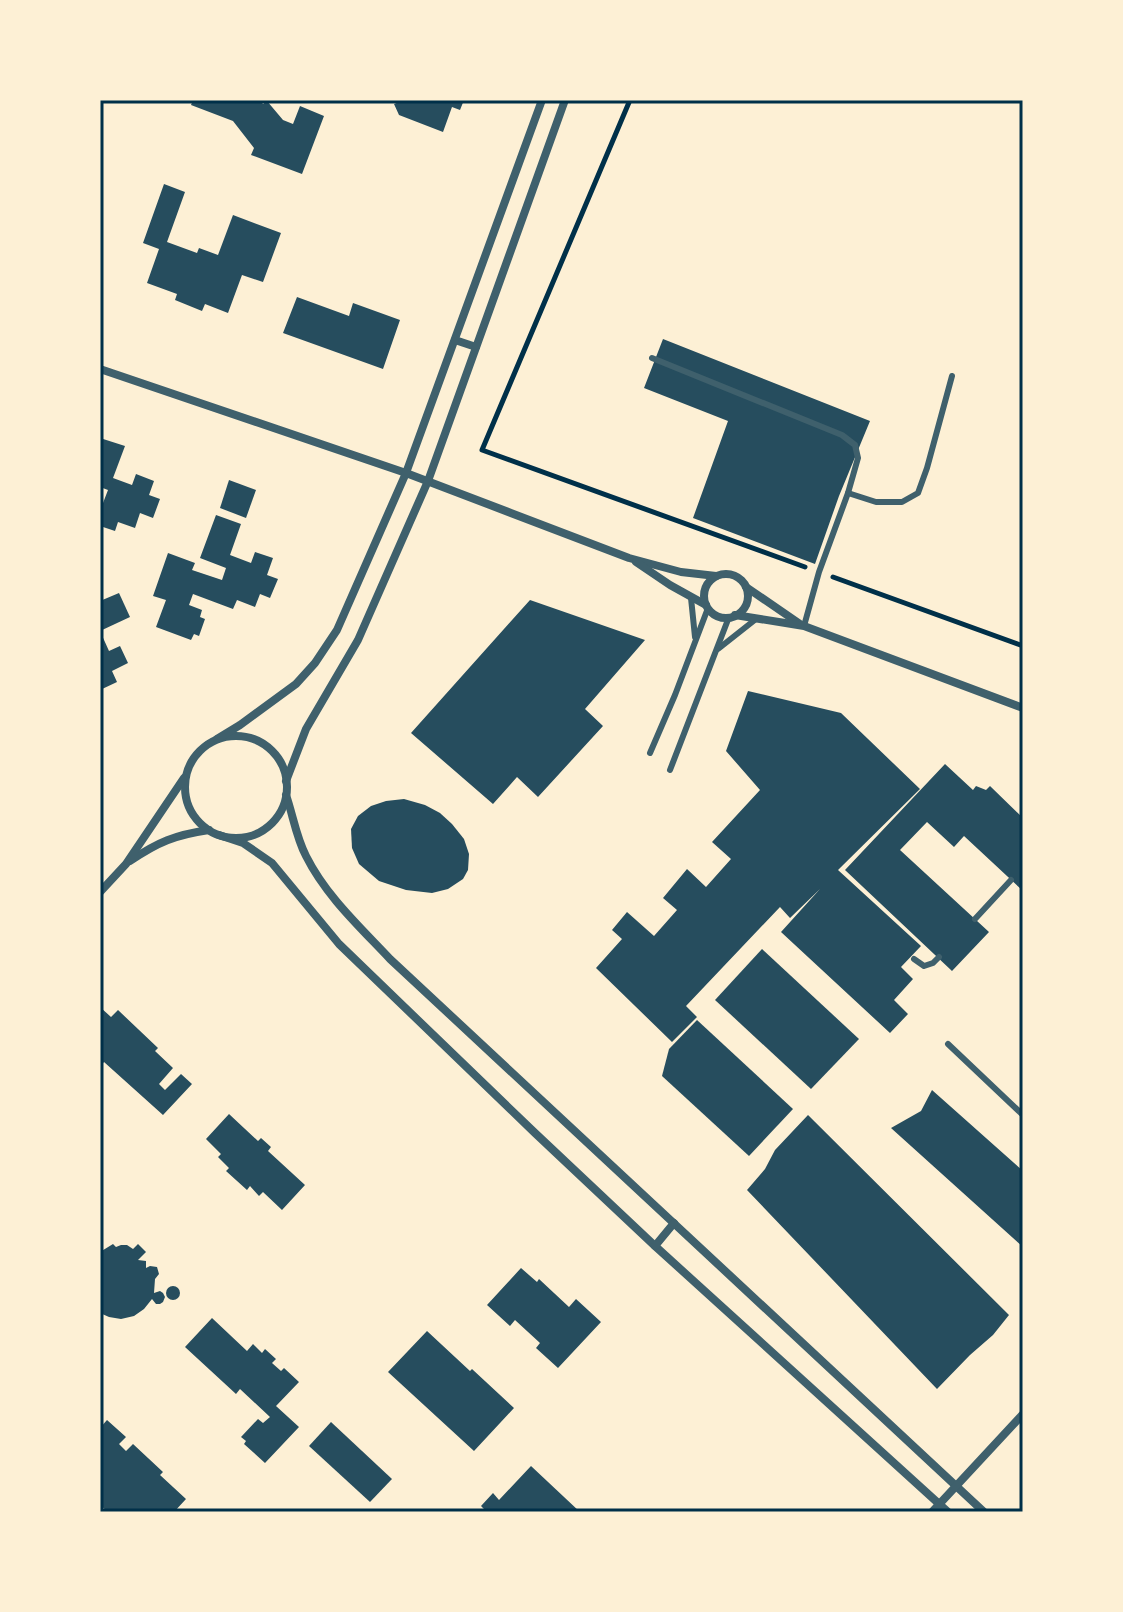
<svg xmlns="http://www.w3.org/2000/svg" width="1123" height="1612" viewBox="0 0 1123 1612" font-family="'Source Sans 3',sans-serif">
	<rect width="100%" height="100%" fill="#fdf0d5"/>
	<g fill="#264d5e">
		<path d="M193,100H260L263,104L267,101L283,120L293,124L300,106L324,116L302,174L251,155L254,148L233,121L191,105Z"/>
		<path d="M404,100H464L460,110L452,107L443,132L399,115L394,104Z"/>
		<path d="M164,184L185,192L167,242L197,253L199,248L218,255L233,215L281,233L263,282L242,275L228,313L205,304L202,311L175,300L177,294L147,283L159,249L143,243Z"/>
		<path d="M297,297L349,316L353,303L400,320L383,369L283,333Z"/>
		<path d="M663,339L870,421L839,496L815,564L693,518L728,421L644,388Z"/>
		<path d="M100,438L125,446L113,478L132,485L136,474L154,481L149,495L160,499L153,518L140,513L135,528L118,522L115,531L100,526V501L103,503L108,490L100,487Z"/>
		<path d="M229,480L256,490L246,518L220,508Z"/>
		<path d="M216,515L241,524L230,555L251,563L255,552L273,558L267,575L278,579L270,598L260,594L255,607L237,600L233,609L193,594L189,605L202,610L200,617L205,619L199,636L194,634L191,640L156,627L166,600L153,596L168,553L195,563L192,570L222,580L226,568L200,558Z"/>
		<path d="M119,593L130,617L100,631V601Z"/>
		<path d="M530,600L645,640L585,709L603,726L538,797L517,777L493,804L411,733Z"/>
		<path d="M100,631L109,651L120,646L128,663L112,671L117,682L100,690Z"/>
		<path d="M748,691L841,713L920,789L838,870L921,946L901,967L913,979L894,1000L908,1014L890,1033L781,932L820,889L790,918L780,907L686,1006L697,1017L672,1042L596,968L622,939L612,930L627,912L654,936L677,910L663,898L687,869L706,887L731,859L712,842L760,790L726,751Z"/>
		<path d="M945,764L973,790L976,786L986,790L990,786L1023,818V891L964,836L954,847L927,822L900,850L989,932L952,971L845,870Z"/>
		<path d="M404,799L425,805L440,813L452,824L464,839L469,854L468,870L463,879L448,889L432,893L406,890L379,881L359,864L352,848L351,829L358,816L371,806L386,801Z"/>
		<path d="M762,949L859,1039L811,1089L715,1000Z"/>
		<path d="M100,1007L111,1017L118,1010L158,1048L155,1051L173,1068L159,1084L165,1090L181,1074L192,1084L163,1115L104,1062L100,1067Z"/>
		<path d="M697,1020L793,1109L749,1156L662,1076L669,1049Z"/>
		<path d="M932,1090L1023,1171V1247L891,1128L921,1111Z"/>
		<path d="M229,1114L258,1141L261,1138L271,1147L268,1151L305,1185L282,1210L263,1192L259,1196L250,1186L247,1190L226,1171L229,1168L218,1157L221,1154L206,1139Z"/>
		<path d="M808,1115L1009,1315L993,1335L970,1355L937,1389L747,1190L765,1169L775,1150Z"/>
		<path d="M113,1244L116,1247L121,1245H127L133,1249L138,1244L146,1252L138,1260L146,1261V1268L150,1266L157,1267L159,1274L155,1279L154,1293L160,1291L163,1293L165,1297L163,1302L160,1304H156L152,1299L144,1309L134,1316L121,1319L109,1317L100,1313V1252Z"/>
		<path d="M521,1268L537,1282L539,1279L569,1307L576,1299L601,1322L558,1368L536,1348L540,1343L515,1320L510,1326L487,1305Z"/>
		<circle cx="173" cy="1293" r="7"/>
		<path d="M212,1318L247,1351L253,1344L262,1353L265,1349L276,1359L272,1363L281,1371L284,1368L299,1382L276,1406L299,1427L265,1463L244,1444L246,1441L241,1437L258,1419L263,1423L270,1417L240,1389L236,1394L185,1347Z"/>
		<path d="M427,1331L470,1371L472,1369L514,1408L474,1451L388,1372Z"/>
		<path d="M107,1420L126,1437L119,1444L126,1451L133,1444L163,1472L160,1475L186,1499L174,1512H108L100,1505V1428Z"/>
		<path d="M331,1422L392,1479L370,1502L309,1446Z"/>
		<path d="M531,1466L580,1512H487L481,1506L493,1493L499,1500Z"/>
	</g>
	<g fill="none" stroke-linecap="round" stroke-linejoin="round">
		<g stroke="#003049" stroke-width="5">
			<path d="M630,100L482,450L805,567"/>
			<path d="M833,577L1023,646"/>
		</g>
		<g stroke="#3f606c" stroke-width="6">
			<path d="M652,358L842,435L855,445L858,458L848,493"/>
			<path d="M691,598L695,637"/>
			<path d="M804,626L819,572L848,493L876,502H902L918,493L927,468L952,376"/>
			<path d="M718,649L756,619"/>
			<path d="M650,753L675,695L708,608"/>
			<path d="M670,770L729,617"/>
			<path d="M975,919L1011,880"/>
			<path d="M914,959L924,966L933,963L939,957"/>
			<path d="M948,1044L1023,1115"/>
		</g>
		<g stroke="#3f606c" stroke-width="8">
			<path d="M455,340L476,347"/>
			<path d="M100,369L406,473L629,558L681,572L716,576"/>
			<path d="M636,562L670,585L706,605"/>
			<circle cx="726" cy="596" r="22"/>
			<path d="M746,587L800,624"/>
			<path d="M735,615L804,626L1023,708"/>
			<circle cx="236" cy="787" r="51"/>
			<path d="M217,739L240,725L296,684L315,663L337,630L406,473L542,100"/>
			<path d="M286,781L306,729L358,640L428,481L565,100"/>
			<path d="M286,795C293,815 296,837 306,856C326,896 360,927 390,959L984,1512"/>
			<path d="M219,835L243,843L272,863L339,944L535,1133L655,1246L948,1512"/>
			<path d="M130,861C158,842 175,835 209,830"/>
			<path d="M100,892L126,864L184,778"/>
			<path d="M655,1246L674,1223"/>
			<path d="M932,1512L1023,1414"/>
		</g>
	</g>
	<rect width="1123" height="1612" fill="none" stroke="#fdf0d5" stroke-width="204"/>
	<rect x="102" y="102" width="919" height="1408" fill="none" stroke="#003049" stroke-width="3"/>
</svg>
